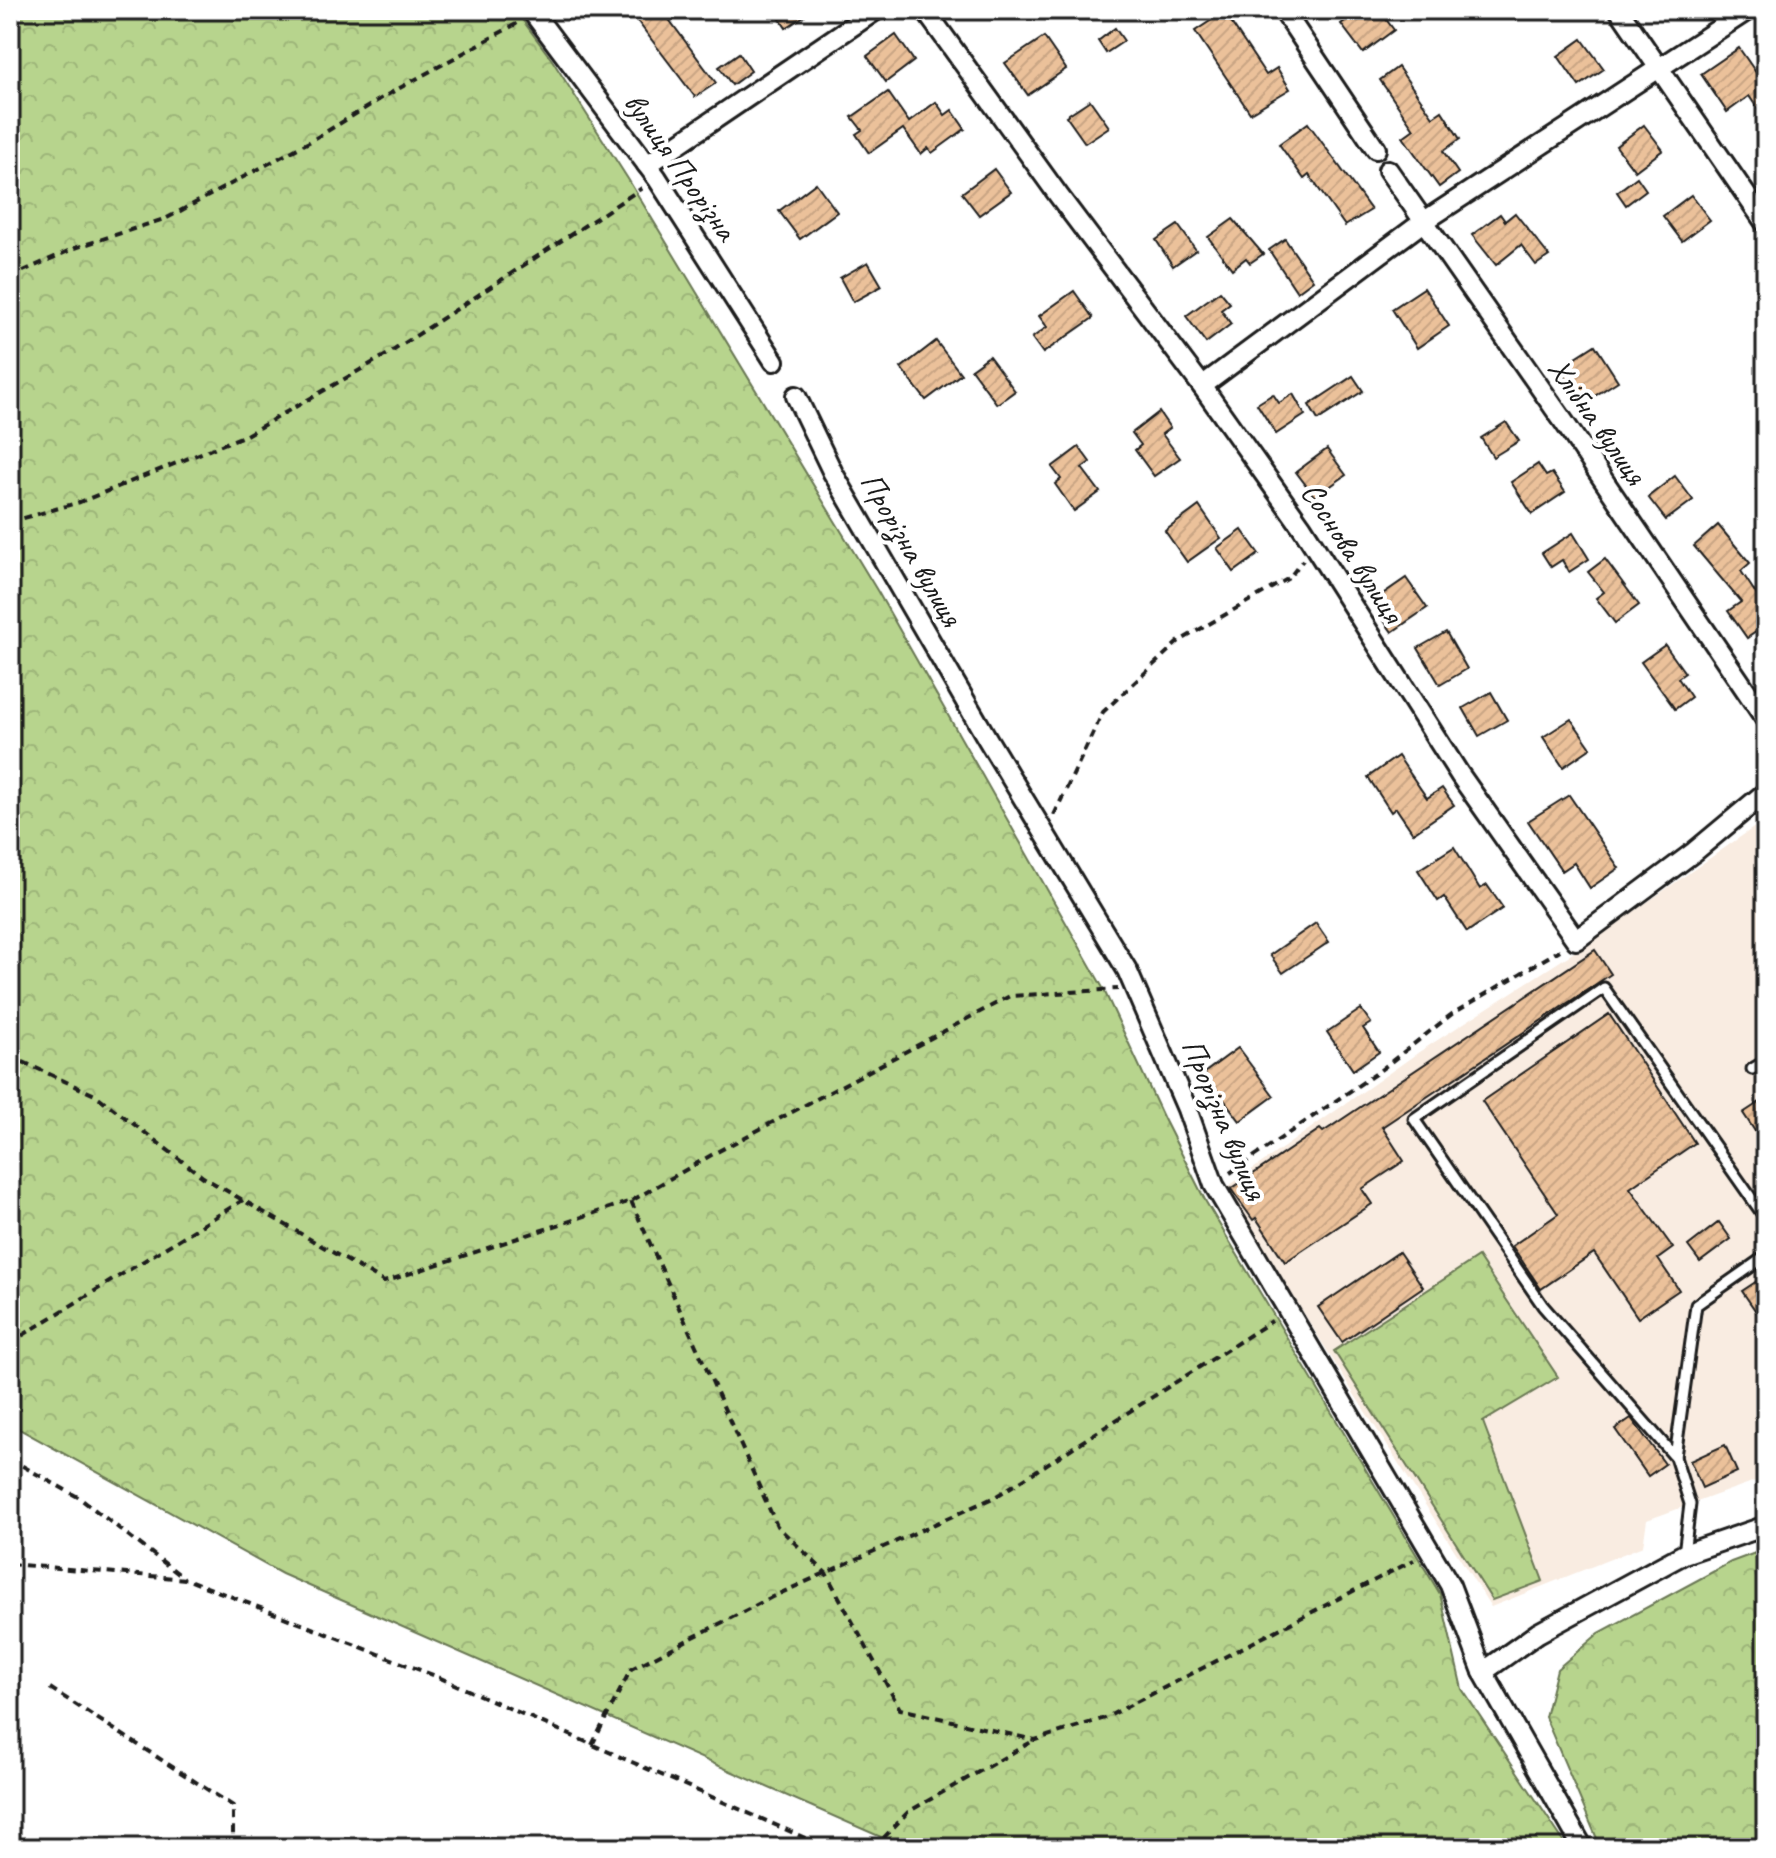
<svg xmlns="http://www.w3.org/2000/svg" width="1776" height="1858" viewBox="0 0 1776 1858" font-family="Caveat,sans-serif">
	<defs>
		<pattern id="forest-crowns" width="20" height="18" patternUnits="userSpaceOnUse" patternTransform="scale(2)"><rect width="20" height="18" fill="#b7d48d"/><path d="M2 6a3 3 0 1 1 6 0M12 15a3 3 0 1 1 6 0" fill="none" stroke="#9db579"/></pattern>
		<pattern id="building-hatch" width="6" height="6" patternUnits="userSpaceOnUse" patternTransform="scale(2)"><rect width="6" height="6" fill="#ebc19a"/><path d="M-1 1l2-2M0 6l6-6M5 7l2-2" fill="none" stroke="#c9a584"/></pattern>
	</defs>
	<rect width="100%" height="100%" fill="#fff"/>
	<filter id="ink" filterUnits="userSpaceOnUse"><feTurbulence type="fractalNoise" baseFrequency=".0125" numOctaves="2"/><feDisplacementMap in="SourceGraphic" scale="16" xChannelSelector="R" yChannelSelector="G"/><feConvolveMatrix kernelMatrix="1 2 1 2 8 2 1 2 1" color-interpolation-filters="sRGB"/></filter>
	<g filter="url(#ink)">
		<path fill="#f9ece1" d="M1766,819V1477L1647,1520L1643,1546L1491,1607L1354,1394L1226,1188L1419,1052L1596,938Z"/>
		<g fill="url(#forest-crowns)" stroke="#6a7854" stroke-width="2">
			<path d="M10,10H515L552,60L628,179L878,592L1103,988L1164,1119L1206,1202L1440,1594L1462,1689L1568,1848H906L282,1574L10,1424Z"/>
			<path d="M1478,1257L1558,1377L1483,1422L1543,1581L1492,1600L1334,1351Z"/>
			<path d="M1766,1549V1848H1601L1545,1717L1557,1669L1599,1633L1731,1562Z"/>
		</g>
		<g fill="url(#building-hatch)" stroke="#1c1c1c" stroke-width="2">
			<path d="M629,10H662L716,83L695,97Z"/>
			<path d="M774,10H813L786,28Z"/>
			<path d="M1359,10H1379L1394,30L1363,53L1341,24Z"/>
			<path d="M1224,12L1266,75L1277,68L1290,89L1250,113L1195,31Z"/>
			<path d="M1115,28L1124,41L1106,53L1098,41Z"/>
			<path d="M896,35L914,61L886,82L867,56Z"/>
			<path d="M1044,37L1066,69L1028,95L1005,63Z"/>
			<path d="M1582,39L1604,69L1579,86L1558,56Z"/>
			<path d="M1739,48L1766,87V121L1749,96L1727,112L1701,74Z"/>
			<path d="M739,53L751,71L732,85L719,67Z"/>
			<path d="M1398,67L1433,117L1442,111L1460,139L1443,151L1458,173L1439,187L1403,137L1414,129L1380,80Z"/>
			<path d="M888,92L909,122L936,102L945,115L952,110L965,129L932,153L928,148L921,154L903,129L869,153L856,134L862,130L852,117Z"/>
			<path d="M1090,100L1109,127L1085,143L1066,116Z"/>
			<path d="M1308,123L1371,210L1345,226L1309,175L1304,179L1279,144Z"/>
			<path d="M1644,125L1663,150L1635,171L1616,146Z"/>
			<path d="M994,169L1011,192L979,215L962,193Z"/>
			<path d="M1637,177L1646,190L1626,205L1617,192Z"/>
			<path d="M816,183L837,212L800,239L779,211Z"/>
			<path d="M1691,195L1710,220L1682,241L1663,216Z"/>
			<path d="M1515,213L1549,256L1536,265L1521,245L1496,265L1472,235L1500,214L1505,221Z"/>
			<path d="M1233,219L1263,254L1250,263L1246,258L1232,269L1208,237Z"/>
			<path d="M1178,225L1196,250L1173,266L1156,240Z"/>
			<path d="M1285,239L1313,280L1297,292L1269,250Z"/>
			<path d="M868,262L882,286L853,302L840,278Z"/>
			<path d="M1424,288L1449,326L1417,348L1392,309Z"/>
			<path d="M1074,291L1093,318L1043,353L1032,338L1047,327L1039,316Z"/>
			<path d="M1220,291L1230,303L1221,310L1231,324L1206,343L1186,316Z"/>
			<path d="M936,341L961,374L926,400L901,368Z"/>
			<path d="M1595,345L1618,381L1582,404L1559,368Z"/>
			<path d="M989,356L1015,391L997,404L971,369Z"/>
			<path d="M1353,376L1363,391L1318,420L1309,405Z"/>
			<path d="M1273,394L1279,403L1293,394L1305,415L1276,434L1257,404Z"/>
			<path d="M1159,412L1170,428L1162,434L1180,458L1154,476L1135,450L1141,445L1132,433Z"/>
			<path d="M1506,422L1519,441L1493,457L1481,438Z"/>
			<path d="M1079,447L1090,462L1082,468L1100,492L1074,511L1055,484L1061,479L1052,467Z"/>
			<path d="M1327,449L1346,475L1315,497L1296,472Z"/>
			<path d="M1538,464L1546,476L1552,473L1565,492L1532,514L1511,482Z"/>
			<path d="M1675,476L1693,500L1666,520L1648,497Z"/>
			<path d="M1199,506L1221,538L1187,562L1165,531Z"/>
			<path d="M1718,525L1750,563L1741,571L1766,609V625L1747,638L1728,611L1741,602L1694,546Z"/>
			<path d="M1242,530L1259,554L1234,572L1217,548Z"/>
			<path d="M1573,533L1589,559L1569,572L1562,560L1551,567L1542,553Z"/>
			<path d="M1605,559L1639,605L1615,623L1596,598L1604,592L1588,572Z"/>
			<path d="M1406,578L1427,608L1392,632L1371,602Z"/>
			<path d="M1446,632L1467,669L1440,685L1418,648Z"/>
			<path d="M1665,645L1685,673L1678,678L1691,697L1675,709L1641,662Z"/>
			<path d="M1491,692L1507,720L1479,736L1463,708Z"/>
			<path d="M1571,719L1591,748L1563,767L1543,737Z"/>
			<path d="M1398,756L1427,798L1442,788L1454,805L1413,833L1396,808L1391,812L1368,777Z"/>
			<path d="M1569,795L1619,868L1590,888L1574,863L1562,871L1528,821Z"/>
			<path d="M1454,847L1480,889L1487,885L1503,908L1467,932L1444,897L1438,901L1418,870Z"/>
			<path d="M1316,923L1329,942L1283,973L1270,955Z"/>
			<path d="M1595,950L1611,974L1382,1127L1404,1161L1362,1189L1372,1204L1285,1262L1256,1218L1253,1220L1231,1189L1320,1129L1323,1132Z"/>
			<path d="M1361,1009L1371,1023L1363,1028L1379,1052L1353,1070L1327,1032Z"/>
			<path d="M1609,1014L1695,1143L1630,1188L1673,1248L1658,1259L1679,1290L1638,1318L1594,1253L1541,1289L1512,1246L1558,1214L1482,1101Z"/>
			<path d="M1238,1048L1274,1096L1240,1121L1204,1073Z"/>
			<path d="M1766,1098V1148L1743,1113Z"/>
			<path d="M1719,1222L1731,1239L1700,1262L1688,1246Z"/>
			<path d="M1399,1252L1423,1287L1342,1342L1318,1307Z"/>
			<path d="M1766,1275V1326L1742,1291Z"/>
			<path d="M1631,1418L1665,1464L1648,1476L1615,1429Z"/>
			<path d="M1725,1445L1737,1472L1702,1488L1690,1461Z"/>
		</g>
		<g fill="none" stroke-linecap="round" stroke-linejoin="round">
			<g stroke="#1c1c1c" stroke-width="15">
				<g id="service">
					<path d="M1752,1069L1766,1061"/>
					<path d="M1675,1457L1696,1305L1766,1256"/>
					<path d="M1684,1554L1690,1504L1675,1457L1543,1306L1414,1119L1604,988L1766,1219"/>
				</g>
			</g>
			<g stroke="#1c1c1c" stroke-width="24">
				<g id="minor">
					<path d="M531,10L657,178L774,361"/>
					<path d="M925,10L1059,196L1202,386L1302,527L1460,775L1576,940L1694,852L1766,792"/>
					<path d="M1283,10L1376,149"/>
					<path d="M1619,10L1766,224"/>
					<path d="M647,165L876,10"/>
					<path d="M1388,170L1564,422L1766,720"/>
					<path d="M1202,386L1423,222L1748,10"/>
					<path d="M796,396L833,473L988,740L1127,970L1187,1109L1214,1185L1450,1585L1483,1672L1583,1848"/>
					<path d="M1483,1672L1538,1633L1684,1554L1766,1526"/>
				</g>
			</g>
			<g stroke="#1c1c1c" stroke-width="4" stroke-dasharray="8 6" stroke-linecap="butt">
				<path d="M10,277L75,248L167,218L309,142L387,95L518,23"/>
				<path d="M10,522L80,502L246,435L388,354L642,188"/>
				<path d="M1054,815L1103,712L1178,642L1289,578L1303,560"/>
				<path d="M10,1056L97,1096L203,1177L384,1282L631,1201L715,1153L1010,996L1118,989"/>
				<path d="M1230,1173L1378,1072L1452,1014L1560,950"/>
				<path d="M631,1201L777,1526L826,1573L900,1709L1035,1740L1105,1718L1414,1560"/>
				<path d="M10,1343L243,1200"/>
				<path d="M10,1459L78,1497L184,1578"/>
				<path d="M10,1564L186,1579L438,1677L828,1848"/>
				<path d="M50,1688L233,1806V1837L224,1848"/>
				<path d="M592,1745L631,1669L772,1597L995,1497L1272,1321"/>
				<path d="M874,1848L908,1812L1033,1741"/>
			</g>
			<use href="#service" stroke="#fff" stroke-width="9"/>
			<use href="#minor" stroke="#fff" stroke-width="18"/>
		</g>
	</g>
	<g text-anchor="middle" stroke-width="8" stroke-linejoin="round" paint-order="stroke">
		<g font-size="32" fill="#1c1c1c" stroke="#fff">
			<text transform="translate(681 166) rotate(55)" y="11">вулиця Прорізна</text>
			<text transform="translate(1598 421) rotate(55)" y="11">Хлібна вулиця</text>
			<text transform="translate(912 549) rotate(60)" y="11">Прорізна вулиця</text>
			<text transform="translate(1353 552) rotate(57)" y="11">Соснова вулиця</text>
			<text transform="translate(1225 1119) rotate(67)" y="11">Прорізна вулиця</text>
		</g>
	</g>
	<rect width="1776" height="1858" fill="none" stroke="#fff" stroke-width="40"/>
	<rect x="20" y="20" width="1736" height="1818" fill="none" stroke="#1c1c1c" stroke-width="3" filter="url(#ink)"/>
</svg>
